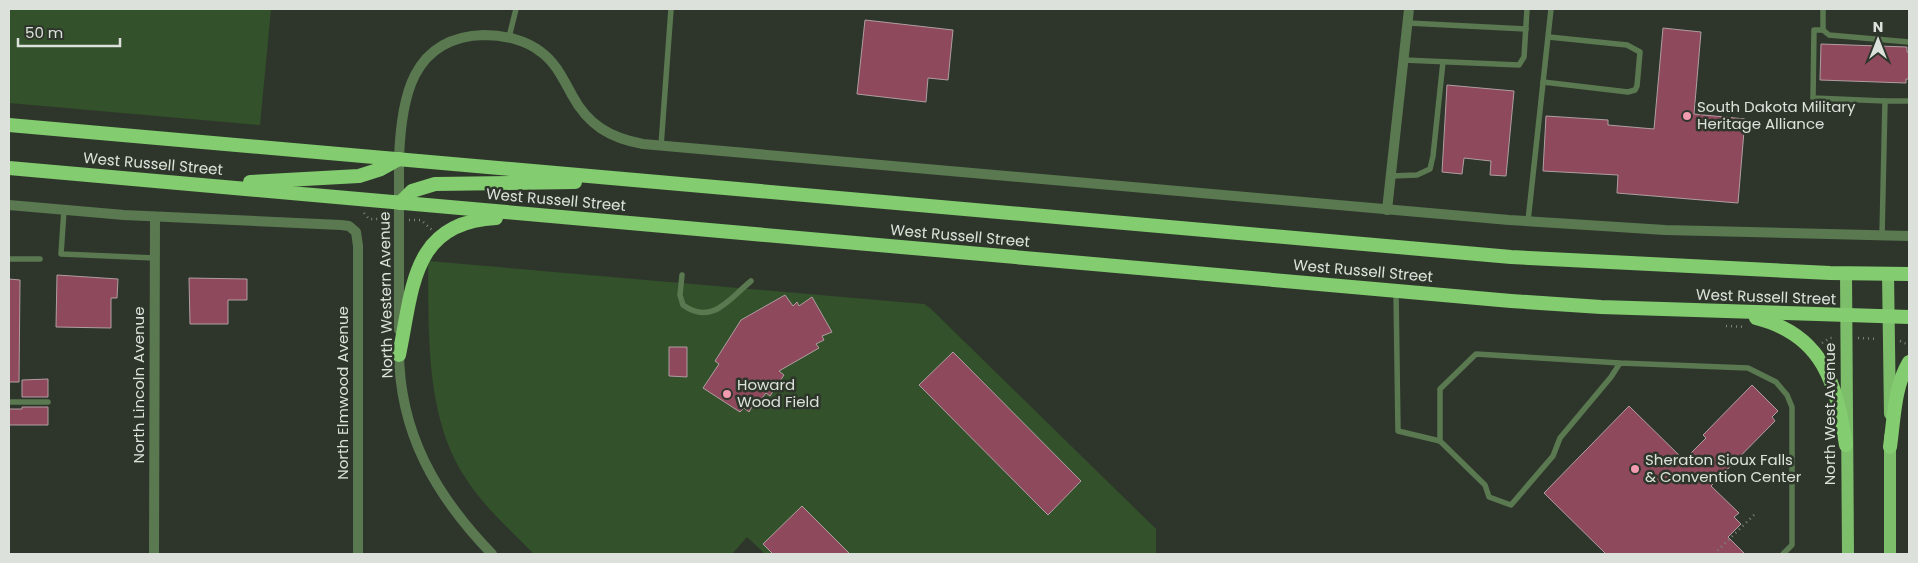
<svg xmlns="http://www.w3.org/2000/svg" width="1918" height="563" viewBox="0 0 1918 563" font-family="Poppins,sans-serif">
	<rect width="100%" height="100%" fill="#2e362b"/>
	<g fill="#33512a">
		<path d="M9,9H271L260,125L9,103Z"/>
		<path d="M428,261L924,304L930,308L1156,529V554H765L747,537L732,554H534C510,530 483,506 465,477C425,416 429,332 428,261Z"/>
	</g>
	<g fill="#8f495c" stroke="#b09ea2">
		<path d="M865,20L953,30L948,80L928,78L926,102L857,94Z"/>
		<path d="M1663,28L1701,32L1694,114L1745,119L1738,203L1617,193L1618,175L1543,171L1546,116L1608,120V125L1654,129Z"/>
		<path d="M1821,44L1907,47V52H1909V79H1906V83L1820,80Z"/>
		<path d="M1447,85L1514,91L1506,176L1490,175L1491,161L1464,158L1462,174L1442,172Z"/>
		<path d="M57,275L118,279L117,298H111V328L56,327Z"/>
		<path d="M189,278L247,279V300H228V324H190Z"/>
		<path d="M9,279L20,280L19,382H9Z"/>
		<path d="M785,295L793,306L797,302L799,306L812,297L832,332L822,336L824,340L816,344L819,348L779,371L784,375L770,396L766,393L758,403L755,401L749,412L744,408L740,412L703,388L719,364L715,361L741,320Z"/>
		<path d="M669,347H687V377L669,376Z"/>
		<path d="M953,352L1081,481L1048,515L919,385Z"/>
		<path d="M48,379V397H22V380Z"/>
		<path d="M1752,385L1778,411L1772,417L1775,421L1711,486L1739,513L1734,517L1741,524L1728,537L1745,554H1606L1544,493L1629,406L1684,460L1706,438L1703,435Z"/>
		<path d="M22,407H48V425H9V409H22Z"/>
		<path d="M802,506L850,554H773L763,544Z"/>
	</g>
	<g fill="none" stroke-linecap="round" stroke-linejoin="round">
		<g stroke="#7d847b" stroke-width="2.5" stroke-dasharray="1 4" stroke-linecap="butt">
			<path d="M364,213L369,219H388"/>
			<path d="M409,220H421L432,230"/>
			<path d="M1726,326L1745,327"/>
			<path d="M1858,338L1877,339"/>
			<path d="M1900,341L1909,345"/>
			<path d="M1822,343L1830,338H1835"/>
			<path d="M1714,554L1755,514"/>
		</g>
		<g stroke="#5a7951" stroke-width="5.5">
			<path d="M1823,9V30H1814L1813,98L1885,101L1882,236"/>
			<path d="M1408,23L1526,29"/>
			<path d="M1823,30L1829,35L1909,42"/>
			<path d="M509,37L516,9"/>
			<path d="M1404,60L1519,65L1524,57L1527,9"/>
			<path d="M1543,82L1628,92L1635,90L1637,86L1640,52L1627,45L1549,37"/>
			<path d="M1885,101H1909"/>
			<path d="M661,146L671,9"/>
			<path d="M1391,176L1417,175L1430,169L1433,156L1443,62"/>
			<path d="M64,210L61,254L155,258"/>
			<path d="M1528,221L1551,9"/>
			<path d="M9,259H40"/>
			<path d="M682,275L680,295L683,305C712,326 729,299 751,281"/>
			<path d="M1396,291L1398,431L1440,441"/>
			<path d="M1620,363L1476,354L1440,389V441L1485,485L1489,497L1511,505L1553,456L1560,438L1611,377L1620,363L1748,368L1776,382L1787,395L1792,407V545L1783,554"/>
			<path d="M9,402H48"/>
		</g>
		<g stroke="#5a7951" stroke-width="10">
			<path d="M399,159C401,99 411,37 484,35C504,35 526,40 541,52C556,63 563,79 572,95C588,125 610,138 643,144L1509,220L1665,230L1909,236"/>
			<path d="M9,205L124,215L341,225L349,226L356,232L358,246V554"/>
			<path d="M1387,210L1409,9"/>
			<path d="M154,554L155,217"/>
		</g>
		<g stroke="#5a7951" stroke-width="10">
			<path d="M399,330V159"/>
			<path d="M399,350C399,433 436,496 492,554"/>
		</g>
		<g stroke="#7dbe6b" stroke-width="12">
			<path d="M1846,273L1848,554"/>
			<path d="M1888,274L1890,414"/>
			<path d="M1890,437V554"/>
		</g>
		<g stroke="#84cc70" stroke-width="14">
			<path d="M9,125L1511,257L1830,273L1909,274"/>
			<path d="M9,168L1511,301L1601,307L1909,317"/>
			<path d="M250,182L359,176L381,169L399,159"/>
			<path d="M400,203L412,191L435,184L575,182"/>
			<path d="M1756,318C1824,335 1836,384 1846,445"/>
			<path d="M399,355C413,289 411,222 496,218"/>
			<path d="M1890,447C1894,419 1894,387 1909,362"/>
		</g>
	</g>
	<g fill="#f29aaf" stroke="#2e362b" stroke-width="2">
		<circle cx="1687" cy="116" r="5"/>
		<circle cx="727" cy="394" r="5"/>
		<circle cx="1635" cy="469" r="5"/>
	</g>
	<g text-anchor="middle" stroke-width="5" stroke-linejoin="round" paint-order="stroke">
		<g font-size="15" fill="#dce2db" stroke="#2e362b" text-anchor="start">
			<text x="1697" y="112">South Dakota Military<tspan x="1697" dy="17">Heritage Alliance</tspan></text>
			<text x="737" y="390">Howard<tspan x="737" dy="17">Wood Field</tspan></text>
			<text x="1645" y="465">Sheraton Sioux Falls<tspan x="1645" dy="17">&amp; Convention Center</tspan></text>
		</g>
		<g font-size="15" fill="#dce2db" stroke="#2e362b">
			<text transform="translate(153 164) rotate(5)" y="5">West Russell Street</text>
			<text transform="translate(556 200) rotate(5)" y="5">West Russell Street</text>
			<text transform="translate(960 236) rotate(5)" y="5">West Russell Street</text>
			<text transform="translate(1363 271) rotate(5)" y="5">West Russell Street</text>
			<text transform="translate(386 295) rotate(-91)" y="5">North Western Avenue</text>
			<text transform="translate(1766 297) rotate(2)" y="5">West Russell Street</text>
			<text transform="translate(139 385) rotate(-90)" y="5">North Lincoln Avenue</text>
			<text transform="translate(343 393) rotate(-90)" y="5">North Elmwood Avenue</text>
			<text transform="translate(1830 414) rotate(-90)" y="5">North West Avenue</text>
		</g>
	</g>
	<rect width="1918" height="563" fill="none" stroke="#dce2db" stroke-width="20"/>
	<g transform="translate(1878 40)" stroke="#2e362b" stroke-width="4" paint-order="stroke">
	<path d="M0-4L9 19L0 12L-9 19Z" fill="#dce2db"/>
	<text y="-8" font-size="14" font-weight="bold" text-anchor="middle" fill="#dce2db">N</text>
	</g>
	<path d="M18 38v8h102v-8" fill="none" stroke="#dce2db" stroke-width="2.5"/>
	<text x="25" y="38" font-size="15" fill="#dce2db" stroke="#2e362b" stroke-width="4" paint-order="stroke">50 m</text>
</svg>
